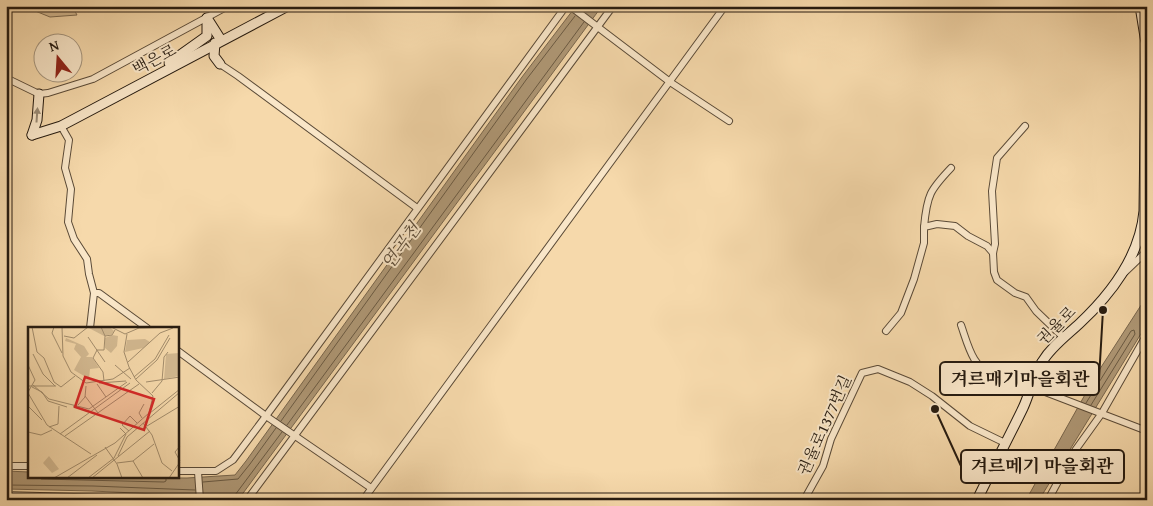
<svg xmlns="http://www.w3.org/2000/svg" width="1153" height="506" viewBox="0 0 1153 506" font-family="'Gentium Book Plus','Noto Serif KR',serif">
	<rect width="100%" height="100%" fill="#f6d9ab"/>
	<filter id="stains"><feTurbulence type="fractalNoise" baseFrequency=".004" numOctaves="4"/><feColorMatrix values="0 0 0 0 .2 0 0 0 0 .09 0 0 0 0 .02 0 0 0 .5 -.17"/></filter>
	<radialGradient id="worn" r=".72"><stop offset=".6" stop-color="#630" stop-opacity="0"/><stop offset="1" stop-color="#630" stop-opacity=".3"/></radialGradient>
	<path fill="#d3b991" stroke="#7c6a50" d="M23,6H72L77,15L50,17Z"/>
	<g fill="#af9876" stroke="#78664d">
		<path d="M576,6H602L238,500H220L221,497L92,491L6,489V471L29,472V477L187,478L235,475L246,461L522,77Z"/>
		<path d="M1147,296V324L1039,500H1026L1096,375Z"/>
	</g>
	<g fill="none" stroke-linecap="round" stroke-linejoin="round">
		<g stroke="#6a5a43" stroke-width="1">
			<path d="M1086,403L1131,331L1134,330L1135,334L1091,405"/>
			<path d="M281,421L526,80L575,16"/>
			<path d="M287,425L584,22"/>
			<path d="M39,477L41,479L164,482L166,481V477"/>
			<path d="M203,482L238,479L250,464L276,428"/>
			<path d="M6,485L93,486L195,490"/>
			<path d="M234,500L235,495L282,432"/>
		</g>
		<g stroke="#5a4a37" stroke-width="8">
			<g id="street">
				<path d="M570,6L670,82L729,121"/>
				<path d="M220,64L238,76L417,208"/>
				<path d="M6,78L39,94L48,93L93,79L228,6"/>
				<path d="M61,126L69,140L65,168L71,189L68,222L74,239L87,259L89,274L94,293L90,328"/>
				<path d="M1025,126L997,158L992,191L995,244L993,253L994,272L997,280L1015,293L1026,297L1036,311L1064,338"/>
				<path d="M924,227C927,195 930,190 951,168"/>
				<path d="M1125,272L1147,251"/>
				<path d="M94,293H99L147,328"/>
				<path d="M961,325C969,348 972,366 995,378L1015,373L1034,379"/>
				<path d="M886,331L901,313L914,279L924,243V227L937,224L955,226L968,236L987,246L993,253"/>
				<path d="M178,351L266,416L371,488"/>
				<path d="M1032,387L1147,431"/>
				<path d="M6,466H29"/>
				<path d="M178,471H216L233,460L266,416L566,6"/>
				<path d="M198,472L200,500"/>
				<path d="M6,495L176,500"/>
				<path d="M247,500L613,6"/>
				<path d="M363,500L725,6"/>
				<path d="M804,500L823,466L831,439L862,373L878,369L910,382L932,396L970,426L1005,443"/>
				<path d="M1048,500L1074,452L1102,413L1147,334"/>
			</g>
		</g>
		<g stroke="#261b10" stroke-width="11">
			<g id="secondary">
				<path d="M207,18L221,40"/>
				<path d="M215,43L214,56L220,64"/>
				<path d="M169,63L207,36V18"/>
				<path d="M32,135L61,126L288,6"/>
				<path d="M32,135L37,120L39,94"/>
				<path d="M977,500C992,469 1008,439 1023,408C1030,393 1033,376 1042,362C1051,347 1066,336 1079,324C1111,294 1140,257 1144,211L1146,43L1140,6"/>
			</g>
		</g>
		<use href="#street" stroke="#f9e6c8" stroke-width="6"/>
		<use href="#secondary" stroke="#f9e6c8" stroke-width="9"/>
	</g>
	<defs><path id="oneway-solid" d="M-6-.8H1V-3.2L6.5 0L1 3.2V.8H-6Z" transform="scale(1.25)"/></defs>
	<use fill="#9a8b75" href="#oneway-solid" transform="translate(37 115) rotate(-86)"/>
	<g text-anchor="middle" stroke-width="4" stroke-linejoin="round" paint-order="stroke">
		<g font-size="16" fill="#261b10" stroke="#f9e6c8">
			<text transform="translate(154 59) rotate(-28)" y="6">백은로</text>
			<text transform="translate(1056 325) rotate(-45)" y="6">권율로</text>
			<text transform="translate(824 425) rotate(-66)" y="6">권율로1377번길</text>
		</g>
		<g font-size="18" font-style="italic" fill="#5d4d39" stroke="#f9e6c8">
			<text transform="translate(401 246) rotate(-54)" y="6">연곡천</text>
		</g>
	</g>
	<g transform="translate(28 327)">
		<rect width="151" height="151" fill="#f6d9ab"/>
		<path d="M82,0L86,4L84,7L76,9L61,1ZM84,8L90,9L89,19L83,26L77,21V11ZM38,11L56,19L61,27L58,30H64L71,41L62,42L61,52L46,43L53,30L46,22L48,17L37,14ZM117,12L122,15L115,21L97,25L99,13ZM151,26V49L136,52L138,27ZM21,129L31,142L24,146L15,136Z" fill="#d3b991"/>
		<path fill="none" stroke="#a38d6d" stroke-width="1" d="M4,0L9,25L16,31L26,55L33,60L47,49M26,0L24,6L34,26M34,0L35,29L43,45L58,56L85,52L102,41M73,0L77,9L84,8L87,3M83,0L97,7L111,1L147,0M36,9L46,11L60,0M60,10L77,35M5,27L15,47L27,59M100,35L132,6L145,1M0,38L7,53L0,65M87,38L103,52M106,50L127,32L141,8M108,52L129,33L142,11M76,54L75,45L65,31L69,23H76L77,9M118,55L152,50M71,56L98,54M69,57L78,70M5,58L21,72L61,82L99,55M0,59H28M4,60L14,65L20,74L39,80M0,66L19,98L63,127M124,66L134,54L136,30L140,25M57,69L70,86M50,78L57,70L58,59M0,79L14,93M45,79L60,84M122,86L152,62M114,91L111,86L116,77M115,96L124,108L134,136L144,144M119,99L152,79M21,100L30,97L31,79M101,104L94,98L102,89L109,96M0,105L13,108L24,103M32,107L102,56M37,109L111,57M152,119L147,125L152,134M77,120L89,137L94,151M90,129L99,110L152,65M105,134L115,151M89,136L105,134L126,117M26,151L87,116L121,86L125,69L108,53L101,40L96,25L99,7M39,151L69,128M60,151L86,131L98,107L92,101M64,151L122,104M141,151L152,135"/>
		<path fill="#d62828" fill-opacity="0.15" stroke="#d62828" stroke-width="2.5" d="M57,50L126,72L116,103L47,80Z"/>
		<rect width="151" height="151" fill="none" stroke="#261b10" stroke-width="2.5"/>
	</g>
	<path fill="none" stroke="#261b10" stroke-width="2" d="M1103 310L1099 379M935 409L961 466"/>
	<g fill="#261b10" stroke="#f9e6c8" stroke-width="2">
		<circle cx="1103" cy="310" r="5"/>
		<circle cx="935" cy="409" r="5"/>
	</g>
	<g fill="#f9e6c8" stroke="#261b10" stroke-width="2">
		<rect x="940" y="362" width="159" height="33" rx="5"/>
		<rect x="961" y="450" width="163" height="33" rx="5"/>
	</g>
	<g font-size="18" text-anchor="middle" font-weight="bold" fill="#261b10">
		<text x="1020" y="385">겨르매기마을회관</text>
		<text x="1042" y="472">겨르메기 마을회관</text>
	</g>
	<rect width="1153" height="506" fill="none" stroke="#f6d9ab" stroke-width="25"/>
	<rect x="8" y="8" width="1138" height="491" fill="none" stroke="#261b10" stroke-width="2.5"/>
	<rect x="12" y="12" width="1128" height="481" fill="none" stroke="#261b10"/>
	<g transform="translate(58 58) rotate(342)"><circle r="24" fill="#f9e6c8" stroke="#a5957e"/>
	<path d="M0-4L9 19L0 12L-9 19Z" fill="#8f2418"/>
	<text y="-8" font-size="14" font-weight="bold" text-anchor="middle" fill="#261b10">N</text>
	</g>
	<rect width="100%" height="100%" filter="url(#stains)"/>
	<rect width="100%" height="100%" fill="url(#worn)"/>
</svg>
